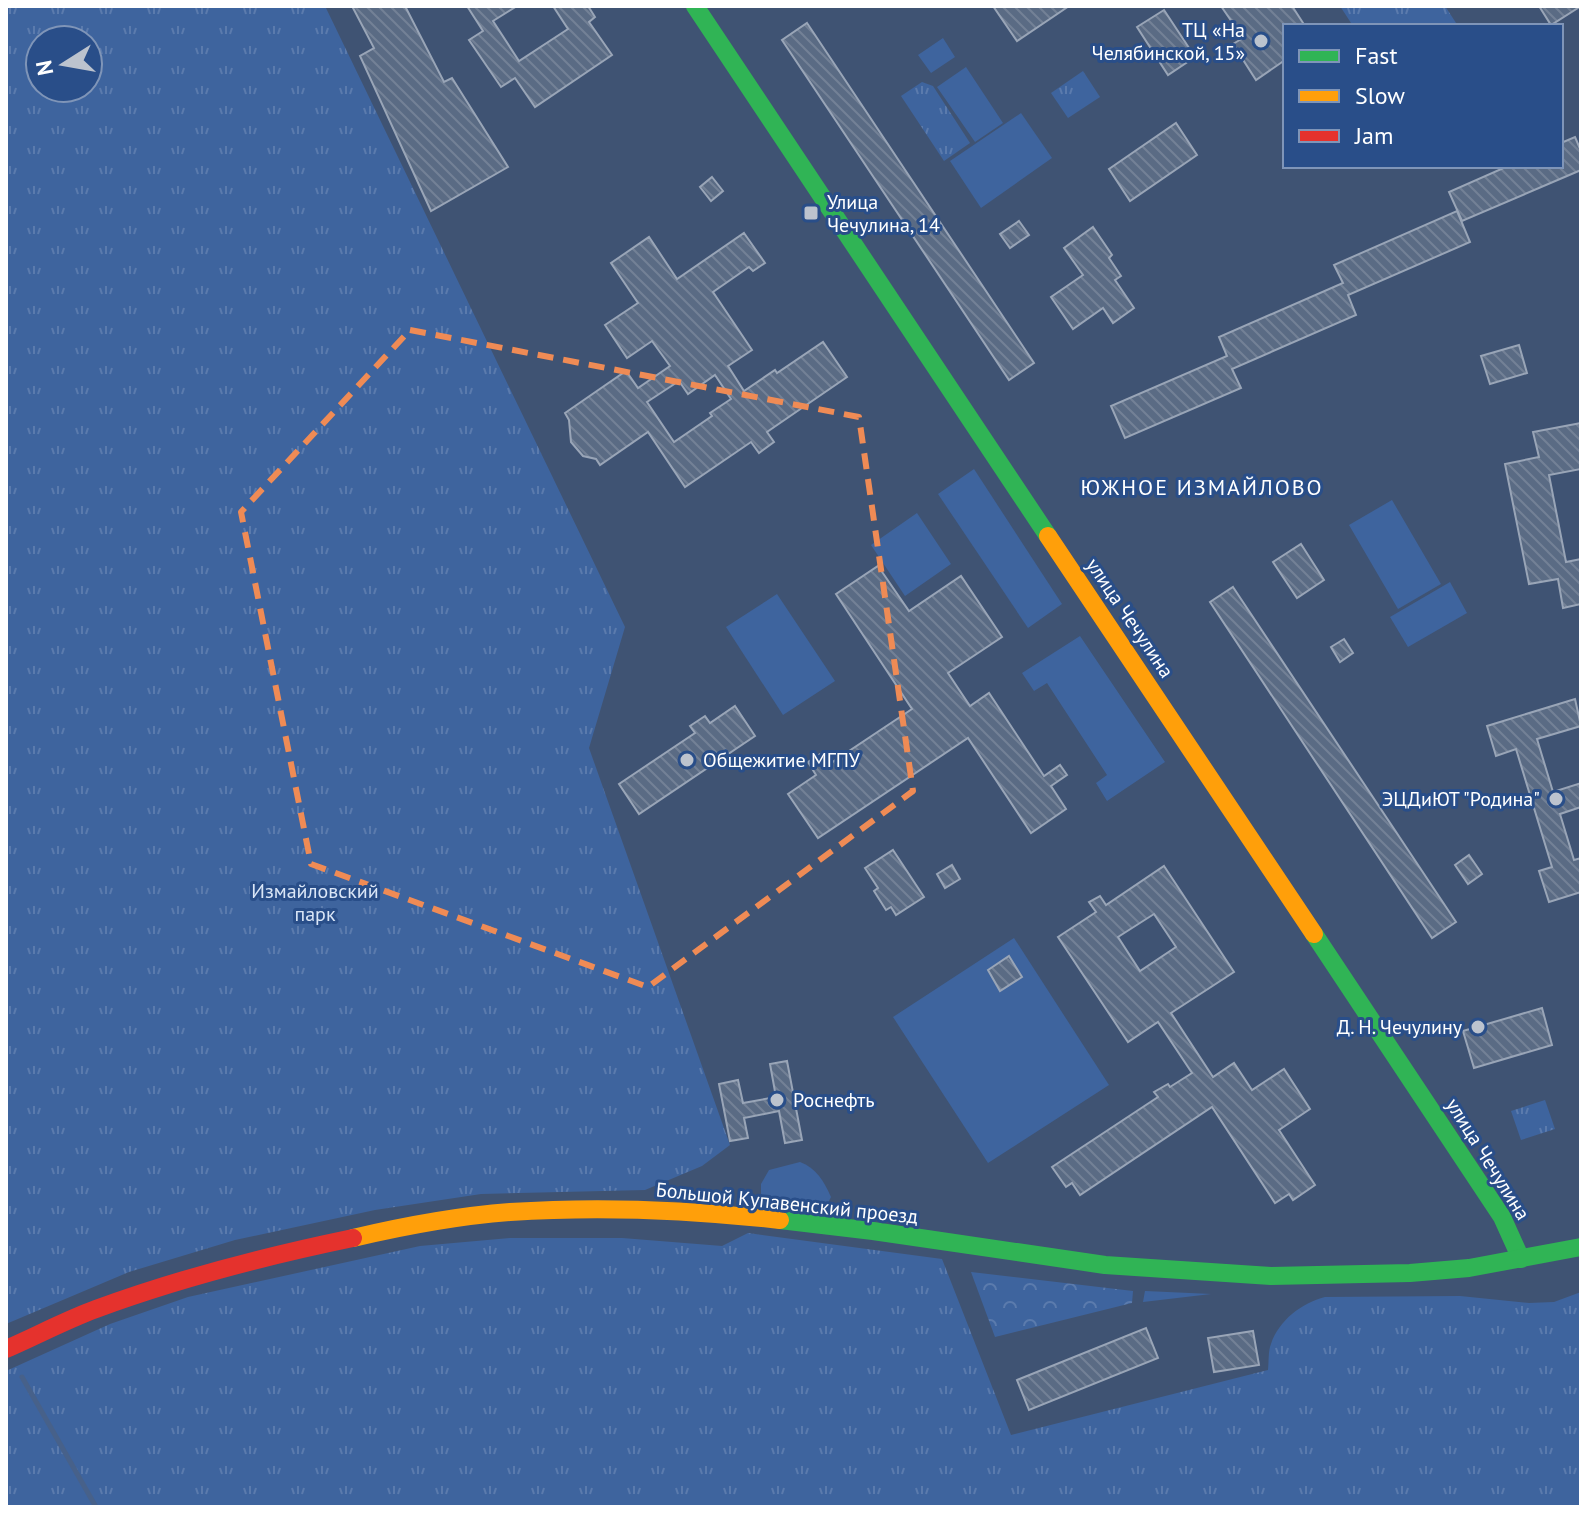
<svg xmlns="http://www.w3.org/2000/svg" width="1587" height="1513" viewBox="0 0 1587 1513" font-family="'PT Sans',sans-serif">
	<defs>
		<pattern id="forest-crowns" width="20" height="18" patternUnits="userSpaceOnUse" patternTransform="scale(2)"><rect width="20" height="18" fill="#3e649e"/><path d="M2 6a3 3 0 1 1 6 0M12 15a3 3 0 1 1 6 0" fill="none" stroke="#5b7bad"/></pattern>
		<pattern id="park-tufts" width="24" height="20" patternUnits="userSpaceOnUse" patternTransform="scale(2)"><rect width="24" height="20" fill="#3e649e"/><path d="M3 7l-1-3M5 7V3M7 7l1-3M15 17l-1-3M17 17v-4M19 17l1-3" fill="none" stroke="#5b7bad"/></pattern>
		<pattern id="building-back-hatch" width="6" height="6" patternUnits="userSpaceOnUse" patternTransform="scale(2)"><rect width="6" height="6" fill="#5a6b84"/><path d="M-1 5l2 2M0 0l6 6M5-1l2 2" fill="none" stroke="#738196"/></pattern>
	</defs>
	<rect width="100%" height="100%" fill="#3f5373"/>
	<g fill="#3e649e">
		<path d="M943,38L955,57L931,73L918,55Z"/>
		<path d="M966,67L1003,123L975,142L937,87Z"/>
		<path d="M1021,113L1052,158L981,208L950,161Z"/>
		<path d="M974,469L1062,604L1028,628L938,494Z"/>
		<path d="M1392,500L1441,584L1398,609L1349,525Z"/>
		<path d="M917,513L951,564L905,596L871,545Z"/>
		<path d="M1450,582L1467,613L1408,647L1390,617Z"/>
		<path d="M777,594L835,681L783,715L726,627Z"/>
		<path d="M1080,636L1165,762L1107,801L1096,783L1107,775L1047,683L1034,691L1022,673Z"/>
		<path d="M1014,938L1109,1085L988,1163L893,1017Z"/>
		<path d="M800,1162C816,1168 824,1181 831,1197L828,1203H769L761,1195V1184L769,1170Z"/>
	</g>
	<g fill="url(#forest-crowns)">
		<path d="M971,1272L1133,1291L1132,1303L995,1337Z"/>
		<path d="M1145,1291L1211,1294L1143,1302Z"/>
	</g>
	<g fill="url(#park-tufts)" fill-rule="evenodd">
		<path d="M6,6H325L625,627L589,748L730,1145L702,1166L645,1190L481,1194L375,1210L235,1240L129,1272L6,1324ZM88,40V88H40V40Z"/>
		<path d="M1340,6H1445L1458,26H1353Z"/>
		<path d="M1083,71L1100,97L1068,118L1051,93Z"/>
		<path d="M922,82L933,86L970,143L944,161L901,96Z"/>
		<path d="M1545,1100L1555,1129L1521,1140L1511,1111Z"/>
		<path d="M748,1233L942,1259L1011,1435L1268,1370C1269,1362 1268,1351 1271,1344C1279,1320 1302,1303 1325,1297L1460,1296L1529,1303L1554,1302L1581,1292V1507H6V1371L110,1324L188,1297L420,1246L510,1238H622L722,1246Z"/>
	</g>
	<g fill="none" stroke-linecap="round" stroke-linejoin="round">
		<path stroke="#47618a" stroke-width="5" d="M22,1377L96,1507"/>
	</g>
	<g fill="url(#building-back-hatch)" stroke="#99a5b7" stroke-width="2" fill-rule="evenodd">
		<path d="M352,6H405L444,82L452,78L508,167L431,211L360,56L374,48Z"/>
		<path d="M467,6H517L493,21L519,61L568,29L553,6H588L595,17L589,22L612,55L535,107L515,78L501,87L469,40L483,31Z"/>
		<path d="M993,6H1069L1017,41Z"/>
		<path d="M1221,6H1292L1305,26H1285V60L1256,80L1233,44L1243,38Z"/>
		<path d="M1539,6H1581L1551,25Z"/>
		<path d="M1164,10L1195,57L1168,75L1137,27Z"/>
		<path d="M807,23L1034,363L1009,380L782,40Z"/>
		<path d="M1176,123L1197,155L1130,201L1109,169Z"/>
		<path d="M1575,137L1581,151V170L1462,221L1449,192L1508,166H1561V143Z"/>
		<path d="M712,177L723,191L711,201L700,187Z"/>
		<path d="M1457,211L1470,242L1348,295L1356,315L1232,369L1241,388L1125,438L1111,406L1227,356L1219,337L1343,283L1334,265Z"/>
		<path d="M1019,221L1029,235L1010,248L1000,234Z"/>
		<path d="M1093,227L1112,255L1109,258L1121,276L1115,280L1134,308L1113,323L1103,308L1073,329L1051,297L1083,275L1064,248Z"/>
		<path d="M744,233L765,263L753,271L749,267L713,292L752,350L728,366L744,391L775,370L777,373L823,342L847,377L767,432L774,442L759,453L751,442L685,487L648,432L600,465L596,459L583,456L571,442L569,420L565,413L626,371L638,388L670,366L652,341L627,358L605,325L638,303L611,263L649,237L677,279ZM715,375L731,399L710,413L712,416L674,442L647,402L679,381L688,394Z"/>
		<path d="M1519,345L1527,373L1490,384L1481,356Z"/>
		<path d="M1581,423V469L1549,475L1566,562L1581,559V604L1563,608L1558,579L1529,584L1505,464L1539,457L1533,432Z"/>
		<path d="M1301,544L1324,580L1297,598L1273,562Z"/>
		<path d="M878,566L909,611L961,576L1002,637L948,673L970,706L989,693L1044,776L1060,765L1067,775L1051,786L1066,809L1031,833L968,738L818,838L788,794L816,775L808,762L820,754L828,765L912,709L836,594Z"/>
		<path d="M1233,587L1456,922L1432,938L1210,602Z"/>
		<path d="M1344,639L1353,653L1340,662L1331,647Z"/>
		<path d="M1575,699L1581,726L1537,739L1553,792L1581,783V807L1560,814L1574,860L1581,858V892L1549,902L1539,871L1552,867L1516,749L1496,756L1487,726Z"/>
		<path d="M735,706L755,736L639,814L619,784L695,733L690,726L705,716L710,723Z"/>
		<path d="M893,850L924,897L896,915L891,907L886,910L874,891L878,888L865,868Z"/>
		<path d="M1469,855L1482,874L1468,884L1455,865Z"/>
		<path d="M952,865L960,879L945,888L937,874Z"/>
		<path d="M1164,866L1234,972L1171,1013L1213,1077L1234,1063L1252,1090L1284,1069L1310,1109L1279,1130L1315,1185L1293,1200L1289,1194L1275,1203L1212,1107L1080,1195L1072,1183L1066,1187L1052,1167L1158,1097L1154,1092L1168,1084L1170,1087L1192,1073L1158,1022L1128,1042L1058,937L1096,912L1089,902L1100,896L1106,905ZM1154,914L1176,947L1140,971L1118,937Z"/>
		<path d="M1009,956L1022,977L1000,991L988,970Z"/>
		<path d="M1542,1008L1552,1045L1474,1068L1463,1031Z"/>
		<path d="M787,1061L802,1140L785,1143L779,1111L744,1118L748,1138L730,1141L719,1084L738,1080L743,1103L776,1097L770,1064Z"/>
		<path d="M1146,1328L1158,1358L1029,1410L1017,1380Z"/>
		<path d="M1253,1331L1259,1365L1214,1372L1208,1338Z"/>
	</g>
	<g fill="none" stroke-linecap="round" stroke-linejoin="round">
		<g stroke="#30b455" stroke-width="18">
			<path d="M695,6L1048,536"/>
			<path d="M1314,934L1502,1217L1521,1259"/>
			<path d="M780,1220L873,1231L1105,1265L1271,1276L1410,1273L1469,1268L1581,1247"/>
		</g>
		<g stroke="#ff9f0a" stroke-width="18">
			<path d="M1048,536L1314,934"/>
			<path d="M353,1238C404,1226 457,1216 510,1212C599,1206 692,1210 780,1220"/>
		</g>
		<path stroke="#e5322d" stroke-width="18" d="M6,1349C36,1336 66,1320 96,1309C180,1278 266,1256 353,1238"/>
	</g>
	<path fill="none" stroke="#ef8b55" stroke-width="6" stroke-dasharray="16 10" stroke-linejoin="round" d="M410,330L859,417L913,791L648,987L311,864L241,512Z"/>
	<g fill="#bcc3ce" stroke="#294e89" stroke-width="3">
		<circle cx="1261" cy="41" r="8"/>
		<rect x="803" y="205" width="16" height="16" rx="4"/>
		<circle cx="687" cy="760" r="8"/>
		<circle cx="1556" cy="799" r="8"/>
		<circle cx="1478" cy="1027" r="8"/>
		<circle cx="777" cy="1100" r="8"/>
	</g>
	<g text-anchor="middle" stroke-width="6" stroke-linejoin="round" paint-order="stroke">
		<g font-size="20" fill="#fff" stroke="#294e89" text-anchor="end">
			<text x="1245" y="37">ТЦ «На<tspan x="1245" dy="23">Челябинской, 15»</tspan></text>
			<text x="827" y="209" text-anchor="start">Улица<tspan x="827" dy="23">Чечулина, 14</tspan></text>
			<text x="703" y="767" text-anchor="start">Общежитие МГПУ</text>
			<text x="1540" y="806">ЭЦДиЮТ "Родина"</text>
			<text x="1462" y="1034">Д. Н. Чечулину</text>
			<text x="793" y="1107" text-anchor="start">Роснефть</text>
		</g>
		<g font-size="20" fill="#fff" stroke="#294e89">
			<text transform="translate(1130 618) rotate(56)" y="7">улица Чечулина</text>
			<text transform="translate(1488 1159) rotate(58)" y="7">улица Чечулина</text>
			<text transform="translate(787 1203) rotate(6)" y="7">Большой Купавенский проезд</text>
		</g>
		<g font-size="20" fill="#dae6f7" stroke="#294e89">
			<text x="315" y="898">Измайловский<tspan x="315" dy="23">парк</tspan></text>
		</g>
		<g font-size="22" letter-spacing="2" fill="#fff" stroke="#294e89">
			<text x="1202" y="495">ЮЖНОЕ ИЗМАЙЛОВО</text>
		</g>
	</g>
	<rect width="1587" height="1513" fill="none" stroke="#ffffff" stroke-width="16"/>
	<rect x="1283" y="24" width="280" height="144" fill="#294e89" stroke="#7f95b8" stroke-width="2"/>
	<rect x="1299" y="50" width="40" height="12" fill="#30b455" stroke="#7f95b8" stroke-width="2"/>
	<text x="1355" y="64" font-size="24" fill="#ffffff">Fast</text>
	<rect x="1299" y="90" width="40" height="12" fill="#ff9f0a" stroke="#7f95b8" stroke-width="2"/>
	<text x="1355" y="104" font-size="24" fill="#ffffff">Slow</text>
	<rect x="1299" y="130" width="40" height="12" fill="#e5322d" stroke="#7f95b8" stroke-width="2"/>
	<text x="1355" y="144" font-size="24" fill="#ffffff">Jam</text>
	<g transform="translate(64 64) rotate(259)"><circle r="38" fill="#294e89" stroke="#7f95b8" stroke-width="2"/>
	<path d="M0-6L14 30L0 20L-14 30Z" fill="#bcc3ce"/>
	<text y="-12" font-size="22" font-weight="bold" text-anchor="middle" fill="#ffffff">N</text>
	</g>
</svg>
